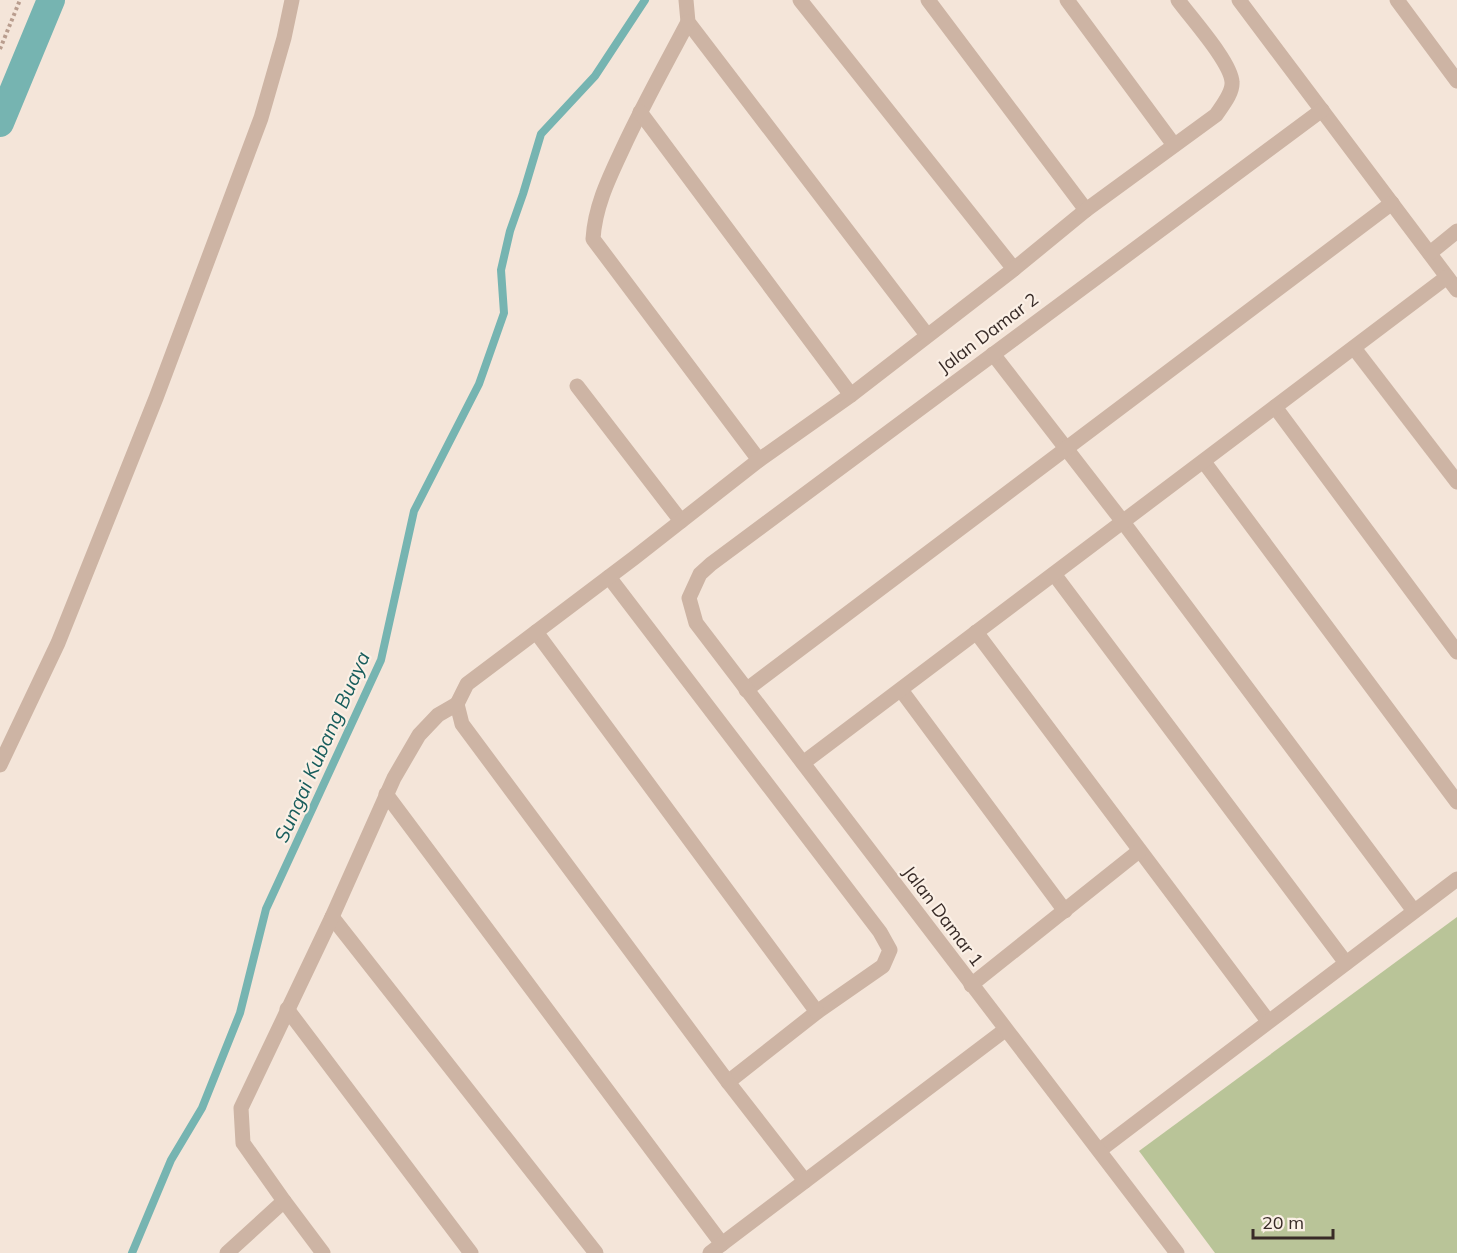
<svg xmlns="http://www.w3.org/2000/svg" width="1457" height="1253" viewBox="0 0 1457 1253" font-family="Mulish,sans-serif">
	<rect width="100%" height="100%" fill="#f4e5d9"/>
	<path fill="#b9c498" d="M1457,917V1253H1215L1139,1151Z"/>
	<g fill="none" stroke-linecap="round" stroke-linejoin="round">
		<path stroke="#76b4b1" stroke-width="8" d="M132,1253L171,1160L202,1108L240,1013L266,909L381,660L414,511L479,384L504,313L501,270L510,231L523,194L541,134L595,76L645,0"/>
		<path stroke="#76b4b1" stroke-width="28" d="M0,123L51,0"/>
		<path stroke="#b99d8e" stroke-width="4" stroke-dasharray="3 3" stroke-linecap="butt" d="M0,49L20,0"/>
		<g stroke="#cdb4a4" stroke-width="15">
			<path d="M686,0L688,22L927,335"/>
			<path d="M800,0L1014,269"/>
			<path d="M928,0L1086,210"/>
			<path d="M1067,0L1174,145"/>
			<path d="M1239,0L1457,290"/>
			<path d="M1397,0L1457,81"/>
			<path d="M688,22C666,64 643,105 623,148C609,178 595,206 593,239L759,460"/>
			<path d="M640,112L851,395"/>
			<path d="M1430,253L1457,231"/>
			<path d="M1354,348L1457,482"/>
			<path d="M993,354L1123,522L1414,911"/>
			<path d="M577,386L681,521"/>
			<path d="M1275,407L1457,652"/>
			<path d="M1204,462L1457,802"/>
			<path d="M1054,574L1346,963"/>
			<path d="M609,577L880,932L890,950L883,966L817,1012L728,1082"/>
			<path d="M536,632L817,1012"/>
			<path d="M976,632L1268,1021"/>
			<path d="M746,690L1392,203"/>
			<path d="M901,690L1065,911"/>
			<path d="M803,763L1447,277"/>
			<path d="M0,765L58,643L156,398L261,118L284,38L292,0"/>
			<path d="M386,794L722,1244"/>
			<path d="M332,917L596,1253"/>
			<path d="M971,985L1139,851"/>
			<path d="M287,1009L471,1253"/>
			<path d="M1100,1150L1457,879"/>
			<path d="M805,1181L728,1082L462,724L457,704L467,684L634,558L759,460L851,395L1014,269L1086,210L1216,115C1222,106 1233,93 1232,82C1231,62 1191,18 1178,0"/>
			<path d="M227,1253L284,1201"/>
			<path d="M323,1253L284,1201L243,1143L241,1108L332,917L394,778L419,735L438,715L457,704"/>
			<path d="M710,1253L1005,1030"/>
			<path d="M1177,1253L696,623L689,598L700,574L711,564L1322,110"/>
		</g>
	</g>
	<g text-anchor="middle" stroke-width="4.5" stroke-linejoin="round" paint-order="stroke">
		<g font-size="18" fill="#382b27" stroke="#fbf0e6">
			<text transform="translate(988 333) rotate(-37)" y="6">Jalan Damar 2</text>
			<text transform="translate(943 916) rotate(53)" y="6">Jalan Damar 1</text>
		</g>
		<g font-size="20" font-style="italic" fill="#185d5c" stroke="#fbf0e6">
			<text transform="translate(322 747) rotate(-66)" y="7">Sungai Kubang Buaya</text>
		</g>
	</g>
	<path d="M1253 1229v9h80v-9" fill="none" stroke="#382b27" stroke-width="3"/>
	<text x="1262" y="1229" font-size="18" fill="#382b27" stroke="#fbf0e6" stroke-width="4.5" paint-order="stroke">20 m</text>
</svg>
